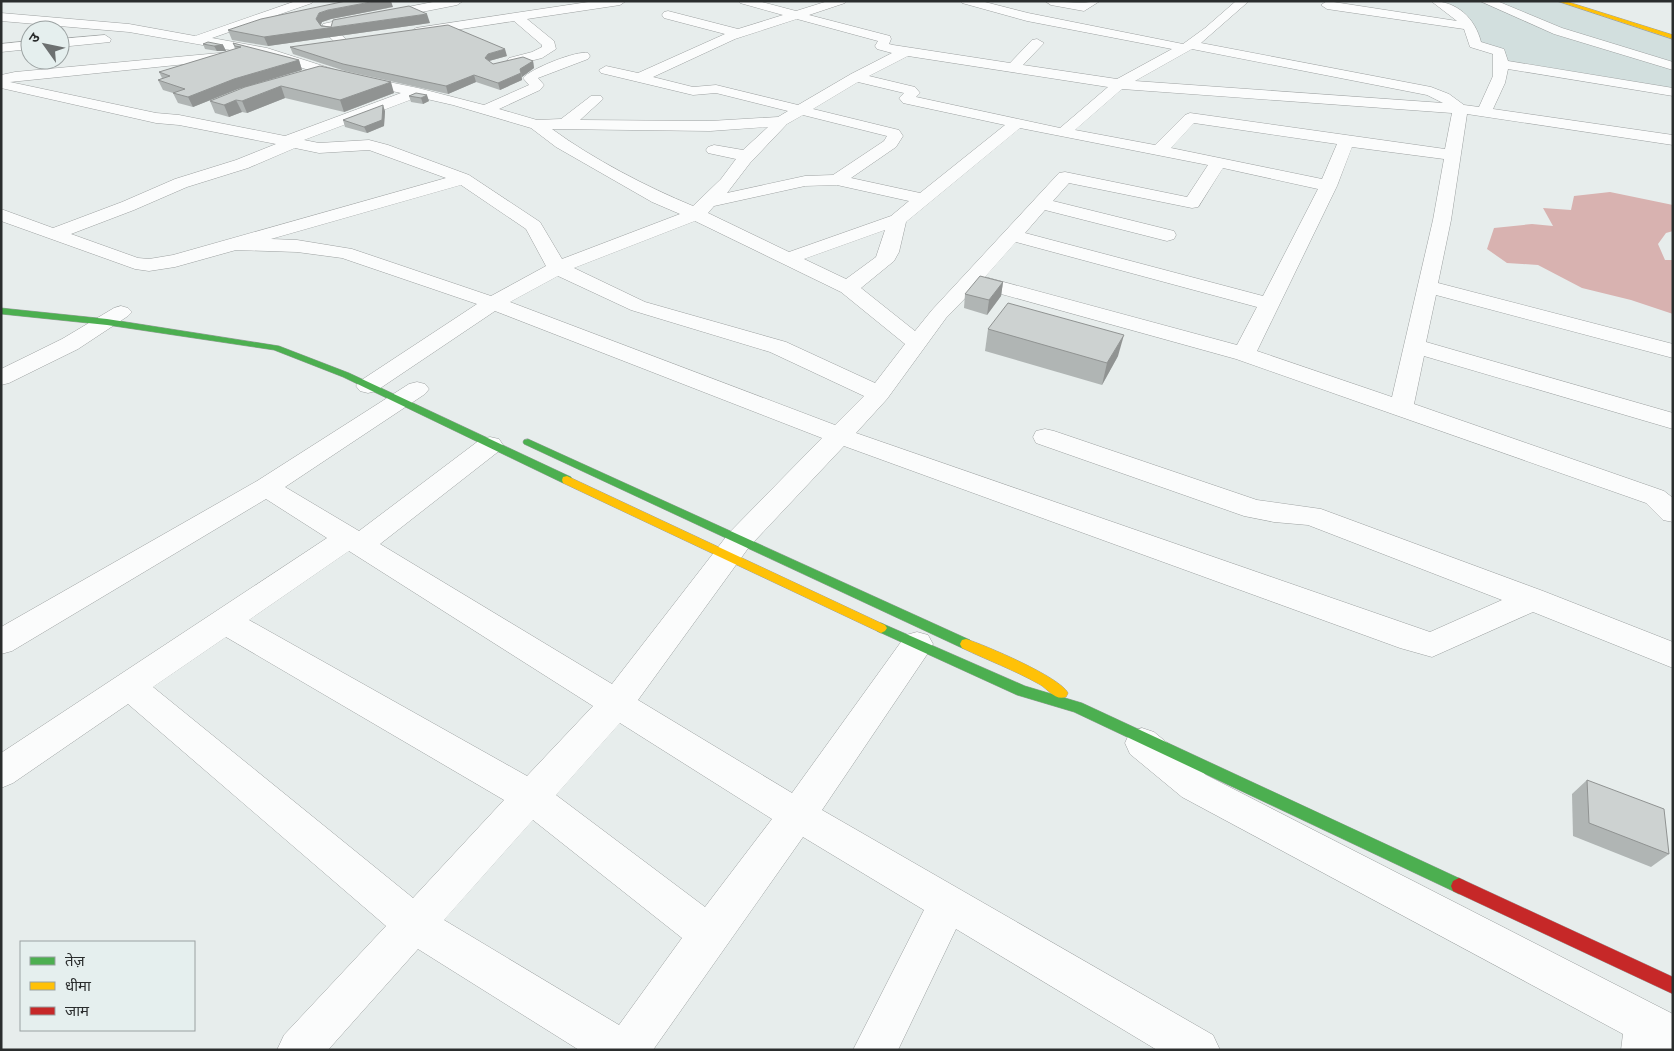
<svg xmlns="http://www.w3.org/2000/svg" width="1674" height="1051" viewBox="0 0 1674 1051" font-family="'Work Sans','Noto Sans Devanagari',sans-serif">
	<rect width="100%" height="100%" fill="#e7edec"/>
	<path fill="#d2dfde" d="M1437,1H1559L1673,37V92L1502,64L1498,52L1480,46L1458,14Z"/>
	<path fill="#d8b2b0" d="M1610,192L1673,205V231L1666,233L1658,244L1665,260H1673V314L1631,300L1582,288L1538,265L1507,263L1487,249L1494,228L1532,224L1553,226L1543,208L1571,210L1574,196Z"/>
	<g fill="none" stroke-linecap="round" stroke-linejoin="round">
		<g stroke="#9da1a1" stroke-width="1">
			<g id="street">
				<path d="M296,1H314L312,3L212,38L267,48L345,73L418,88L484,105L529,85L523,78C530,69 577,50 588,53L590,56L588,59L538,78L544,85L540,90L499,109L537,120L561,119L591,96H601L603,99L580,120L710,121L778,117L788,111L716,93L693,95L601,73L599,70L606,66L638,73L725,34L664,18L662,15L664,12L668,11L738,29L783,15L740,3L738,1H758L796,11L828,1H847L845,3L809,15L890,36L891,39L889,44L893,45L1010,63L1032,40L1037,39L1044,43L1023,65L1117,79L1172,49L1027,21L962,3L960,1H981L1028,13L1183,44L1205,28L1236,1H1249L1201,43L1431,87L1449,94L1464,105L1479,107L1493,76V54L1470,47L1464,29L1327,9L1321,5L1327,1L1457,21L1431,1C1457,1 1475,18 1481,42L1504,49L1508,61L1673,88V96L1508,69L1505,83L1493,109L1673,135V145L1467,114L1451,220L1438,283L1673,344V358L1436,295L1426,342L1673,413V429L1424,356L1414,404L1664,491L1673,498V522L1663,520L1646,503L1236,359L976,287L946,318L887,399L856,433L1430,632L1502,600L1308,525L1274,522L1244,516L1036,443L1033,437L1036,431L1045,429L1054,431L1257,500L1321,509L1543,591L1673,642V668L1533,612L1432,657L1400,648L844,446L749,547L638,700L792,793L906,635L917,632L928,635L933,644L928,653L822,810L1213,1035L1220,1050H1157L956,929L898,1050H853L924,910L803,837L653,1050H579L418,949L328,1050H277L284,1035L386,926L128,704L13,783L1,788V753L327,538L266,499L12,651L1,654V627L257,481L409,384L417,382L425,384L429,389L425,394L285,487L359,531L481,439L490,437L499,439L503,445L499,451L380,544L612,684L729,533L822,438L495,311L376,391L368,393L360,391L356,386L360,381L477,304L342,258L297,252L236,250L175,267L149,271L135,269L1,221V209L53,228L122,202L175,179L236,160L276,144L179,125L156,123L1,88V75L15,72L230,52L237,56L235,59L10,82L156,113L179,115L285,136L401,93L337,79L265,56L129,32L1,21V13L129,24L195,36ZM797,19L878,41L875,46L877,49L892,53L851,74L798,105L716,85L693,87L653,77L735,39ZM1192,49L1427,95L1443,103L1135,81ZM908,56L1108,87L1060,128L916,97L920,93L915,87L869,76ZM858,82L904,93L899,98L903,103L1005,125L920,193L851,178L896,147L903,136L899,130L813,109ZM1122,89L1452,113L1445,149L1190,113L1185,115L1155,145L1075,130ZM418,97L453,105L531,128L556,147L652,202L680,214L562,259L540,222L469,175L388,145L369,140L319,143L304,140ZM803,115L887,136L884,141L833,175L805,176L727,193L750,163L787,124ZM1194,123L1337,144L1322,179L1171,148ZM768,127L743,150L714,145L708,147L706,150L708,153L736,159L721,179L693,206C647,187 593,159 552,129L710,131ZM1020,128L1208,165L1187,197L1065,172L1059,173L932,310L915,331L861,288L894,261L899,252L906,222ZM1352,147L1444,159L1433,220L1392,397L1257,351L1337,186ZM295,148L319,153L369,150L446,178L173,255L149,259L138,258L71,234L134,210L187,187L248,168ZM1223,168L1318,189L1263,296L1025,233L1045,210L1167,241L1174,239L1176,235L1174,231L1053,201L1069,183L1192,208L1198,207ZM461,185L526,229L546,266L491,296L352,249L297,240L271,239ZM837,185L909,201L891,216L789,252L708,213L714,206L805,186ZM695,221L841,292L905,344L875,383L786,342L645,302L574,268ZM885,230L876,257L846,279L804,259ZM1016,242L1257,307L1237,345L985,277ZM558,276L631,310L770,352L864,396L835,425L510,302ZM349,551L593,706L527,776L249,620ZM226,637L504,800L413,898L153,687ZM620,723L772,819L705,907L556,795ZM533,820L682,938L619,1025L444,920Z"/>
				<path d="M438,1H463L457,5L335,29L349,42L343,46L338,45L321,29L323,24L327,23Z"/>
				<path d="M595,1H626L620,5L527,19L554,41L556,49L542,58L514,65L507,61L509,58L532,52L542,47V45L514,21L416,36L410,32L416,28Z"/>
				<path d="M1045,1L1082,3L1100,1L1084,11L1051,5Z"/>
				<path d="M1480,1H1497L1562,28L1673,62V70L1554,34Z"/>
				<path d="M105,35L111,39L110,42L60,47V39Z"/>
				<path d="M30,41V49L1,52V44Z"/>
				<path d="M121,306L128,308L132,312L128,316L78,349L9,383L1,385V369L62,339L114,308Z"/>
				<path d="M1142,728L1154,732L1206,775L1673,1014V1050H1621L1623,1034L1182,797L1130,754L1125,743L1130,732Z"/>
			</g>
		</g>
		<g stroke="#9da1a1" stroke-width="1">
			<g id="fast">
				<path d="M1,308L107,319L279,346L349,373L571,477L572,480L571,483H563L343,377L274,350L107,325L1,314Z"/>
				<path d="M528,439L970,640L972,644L970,648L966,649L962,648L524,444L523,442L524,440Z"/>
				<path d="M881,623L1025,686L1082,703L1465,881L1467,886L1465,891L1459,894L1453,891L1074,712L1017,695L877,631L875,628L877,625Z"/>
			</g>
		</g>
		<g stroke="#9da1a1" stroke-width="1">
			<g id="slow">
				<path d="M1557,1H1565L1673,35V39Z"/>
				<path d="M567,476L885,625L887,628L885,631L881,633L877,631L563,483L562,480L563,477Z"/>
				<path d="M966,639C985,645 1060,677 1068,693L1066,697C1055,701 1048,689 1039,684C1014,670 987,660 962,648L960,644L962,640Z"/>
			</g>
		</g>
		<g stroke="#9da1a1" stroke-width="1">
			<path id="jam" d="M1459,878L1673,977V994L1453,891L1451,886L1453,881Z"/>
		</g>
		<use href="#street" fill="#fbfcfc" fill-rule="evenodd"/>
		<use href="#fast" fill="#4caf50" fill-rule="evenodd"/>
		<use href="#slow" fill="#ffc107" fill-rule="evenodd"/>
		<use href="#jam" fill="#c62828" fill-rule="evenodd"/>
	</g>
	<g fill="#b0b5b4">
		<path d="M393,7L331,19L322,22L321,25L331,27L430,23L268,46L232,40L228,30Z"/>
		<path d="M233,43L299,60L302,70L238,89L193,107L178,103L173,93L163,90L158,80L162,78L159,72L235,49Z"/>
		<path d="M203,44L223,45L226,51H217L205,49Z"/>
		<path d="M290,47L507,56L489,61L493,64L533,61L534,68L522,77V80L500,90L476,82L448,94L345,71L293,54Z"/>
		<path d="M320,66L394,93L344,112L285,98L247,113L242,112L229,117L215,113L210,101Z"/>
		<path d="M416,93L429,101L423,104L411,102L409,96Z"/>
		<path d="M385,111L384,126L367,133L345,127L343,120Z"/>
		<path d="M1003,282L1001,296L987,315L964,308L965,294Z"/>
		<path d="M988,329L1118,356L1102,385L985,351Z"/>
		<path d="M1587,780L1669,854L1651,867L1573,836L1572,794Z"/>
	</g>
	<g fill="#909392">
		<path d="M376,1H391L393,7L331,19L322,22L319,28L316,19L319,13L328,10Z"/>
		<path d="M427,14L430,23L268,46L264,37Z"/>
		<path d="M223,45L226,51H217L214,46Z"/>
		<path d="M505,49L507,56L489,61L485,58L488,54Z"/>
		<path d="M299,60L302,70L238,89L193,107L188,97L234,79Z"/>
		<path d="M533,61L534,68L522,77L520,69Z"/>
		<path d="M521,73L522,80L500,90L498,83Z"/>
		<path d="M474,75L476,82L448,94L446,86Z"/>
		<path d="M391,82L394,93L344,112L340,100Z"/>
		<path d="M281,86L285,98L247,113L242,101Z"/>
		<path d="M427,95L429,101L423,104L421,98Z"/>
		<path d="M236,100L242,112L229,117L224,105Z"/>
		<path d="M383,105L385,111L384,126L367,133L364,127Z"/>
		<path d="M1003,282L1001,296L987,315L989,300Z"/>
		<path d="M1124,335L1118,356L1102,385L1107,363Z"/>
	</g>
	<g fill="#cdd2d1" stroke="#909392">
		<path d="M346,1H376L328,10L319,13L316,19L321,26L331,27L333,20L409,6L427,14L264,37L228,30L261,19Z"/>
		<path d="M448,25L505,49L488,54L485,58L493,64L523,57L533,61L520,69L521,73L498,83L474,75L446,86L343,64L290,47Z"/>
		<path d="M208,42L223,45L214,46L203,44Z"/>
		<path d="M233,43L299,60L234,79L188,97L173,93L185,89L158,80L170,76L159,72L241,47L235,46Z"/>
		<path d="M320,66L391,82L340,100L281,86L242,101L236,100L224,105L210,101L245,87Z"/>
		<path d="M416,93L427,95L421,98L409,96Z"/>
		<path d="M383,105L382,120L364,127L343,120Z"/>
		<path d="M980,276L1003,282L989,300L965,294Z"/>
		<path d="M1008,303L1124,335L1107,363L988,329Z"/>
		<path d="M1587,780L1664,809L1669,854L1589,823Z"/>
	</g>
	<rect width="1674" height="1051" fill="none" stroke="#2a2d2d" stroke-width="5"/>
	<rect x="20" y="941" width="175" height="90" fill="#e5efee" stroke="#9aa1a1"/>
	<rect x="30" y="957" width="25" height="8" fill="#4caf50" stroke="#9aa1a1"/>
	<text x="65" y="966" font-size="15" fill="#2a2d2d">तेज़</text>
	<rect x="30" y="982" width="25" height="8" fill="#ffc107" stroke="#9aa1a1"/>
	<text x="65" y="991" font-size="15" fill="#2a2d2d">धीमा</text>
	<rect x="30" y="1007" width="25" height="8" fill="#c62828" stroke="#9aa1a1"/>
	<text x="65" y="1016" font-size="15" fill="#2a2d2d">जाम</text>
	<g transform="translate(45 45) rotate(303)"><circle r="24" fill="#e5efee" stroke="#9aa1a1"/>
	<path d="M0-4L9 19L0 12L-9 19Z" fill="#6c7070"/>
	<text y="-8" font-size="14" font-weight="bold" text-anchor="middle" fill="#2a2d2d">उ</text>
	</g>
</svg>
